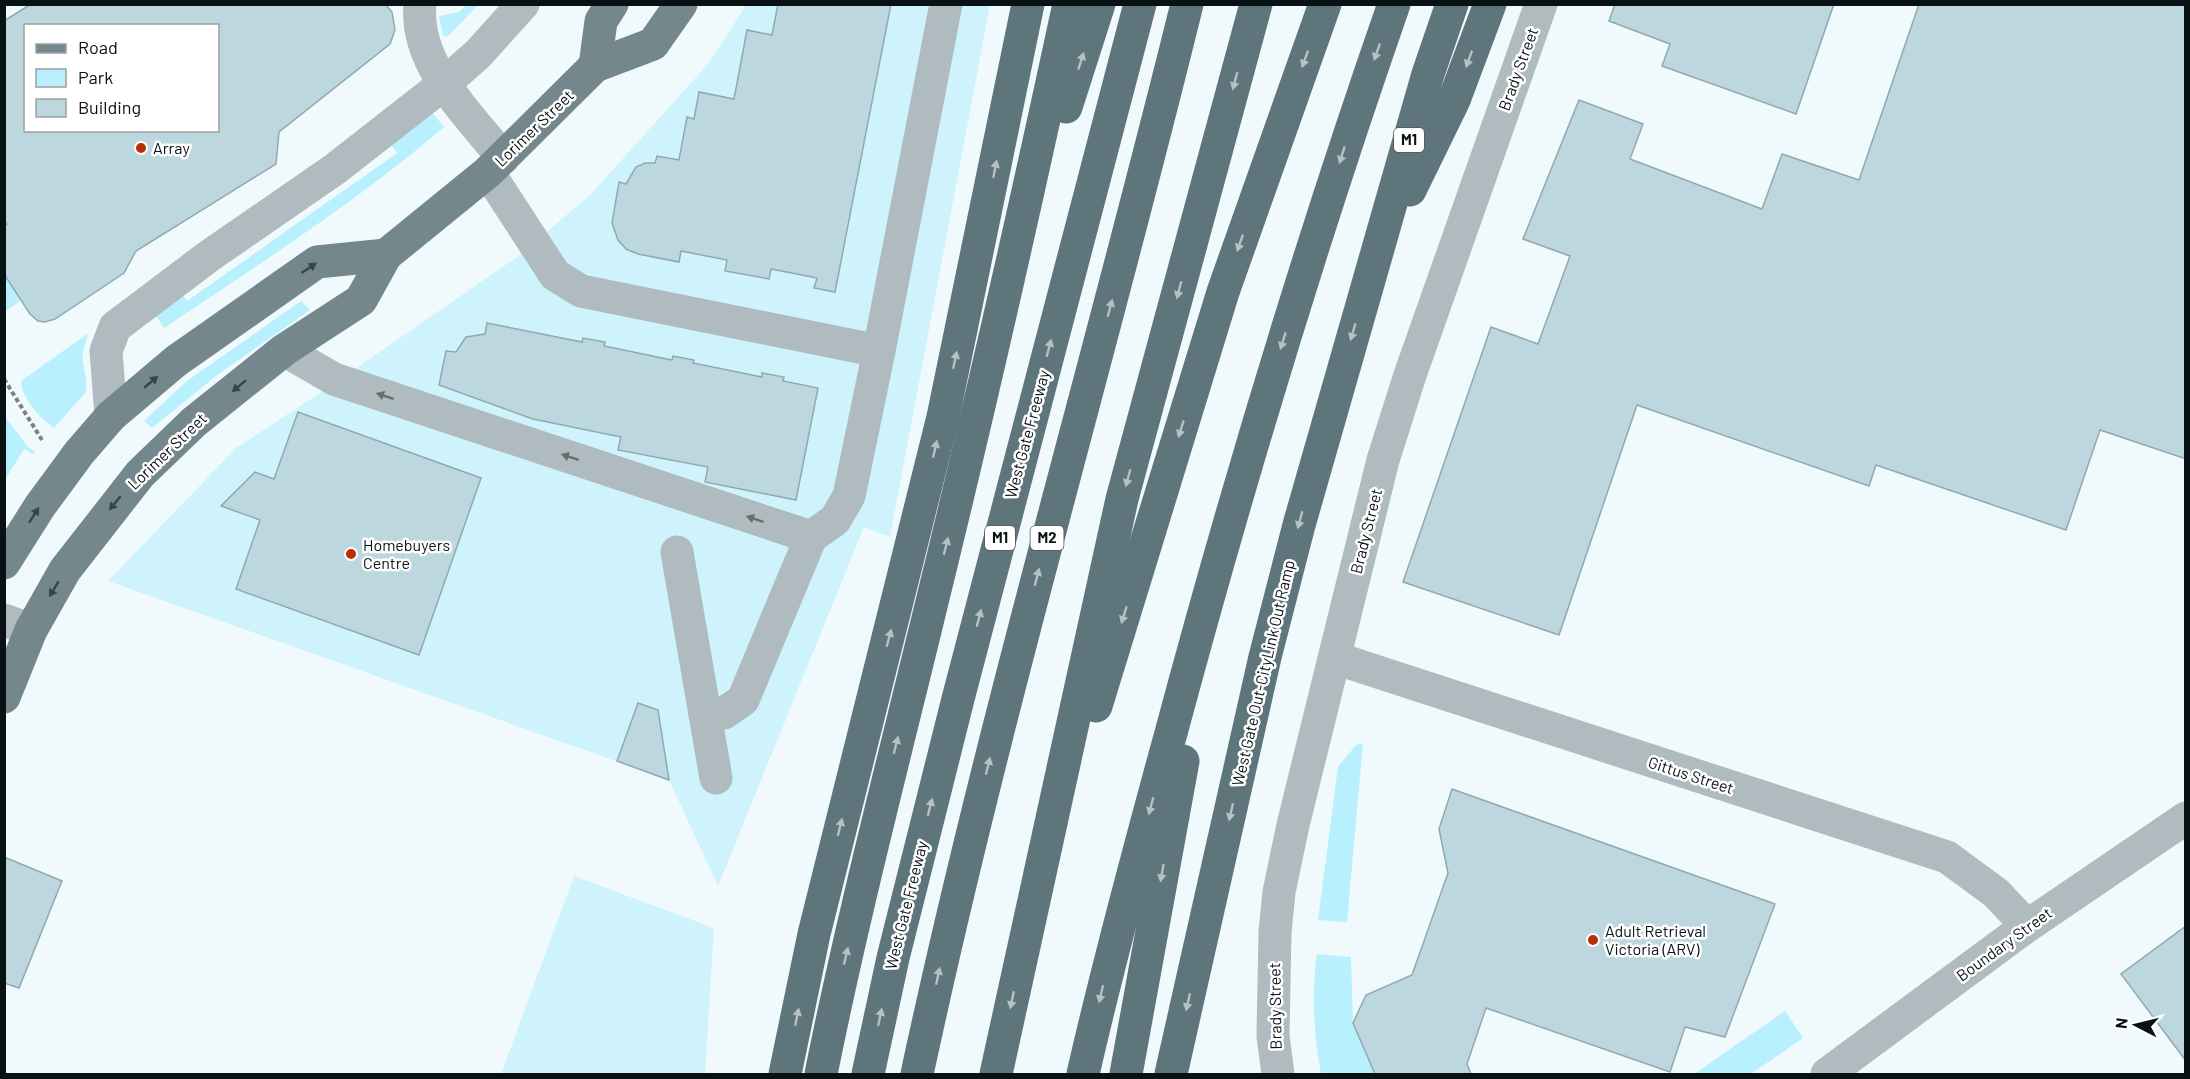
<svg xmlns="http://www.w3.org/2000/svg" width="2190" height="1079" viewBox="0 0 2190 1079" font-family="Barlow,sans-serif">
	<rect width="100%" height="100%" fill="#f0fafd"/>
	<g fill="#cff3fc">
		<path d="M746,5H990L890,537L864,527L718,886L669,780L108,581L236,448L323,391L517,257L590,195L709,63Z"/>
		<path d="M574,876L714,928L705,1074H501Z"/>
	</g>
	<g fill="#b9f0fd">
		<path d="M467,5H478L448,36H443L439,16L459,12Z"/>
		<path d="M431,111L444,127C358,201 259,264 164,328L152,310L179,291L187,301L397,153L390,143Z"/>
		<path d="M4,274L21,300L5,312H4Z"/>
		<path d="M301,301L310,310L216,376L152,428L144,421L187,381Z"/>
		<path d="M87,334C88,342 83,345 83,353C81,367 90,379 85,393L54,428C40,418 22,399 21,381Z"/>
		<path d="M4,415L27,446L35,452V455L24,449L5,480Z"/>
		<path d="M1363,743L1347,922L1318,920L1338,767L1356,745Z"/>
		<path d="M1317,954L1351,957L1353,1023L1375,1074H1321C1314,1035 1311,994 1317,954Z"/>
		<path d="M1785,1011L1803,1038L1751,1074H1694Z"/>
	</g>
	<g fill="#bdd7de" stroke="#90a9af" stroke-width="1.5" fill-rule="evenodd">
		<path d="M31,4H385L392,12L395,30L390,44L279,132L276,164L136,251L124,273L55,319L45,322L38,321L30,314L4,274V225L7,224L4,220V21ZM26,26H218V130H26Z"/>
		<path d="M778,4H891L835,292L814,288L817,278L771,269L769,279L725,271L727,260L681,251L679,262L638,254L626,249L618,240L612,223L619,182L626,184L636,167L645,163H655L657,156L679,160L687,117L694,119L699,92L734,99L747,30L772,35Z"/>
		<path d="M1615,4H1834L1796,114L1662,66L1670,44L1609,21Z"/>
		<path d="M1919,4H2186V459L2100,430L2066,530L1876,465L1869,486L1637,405L1559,635L1403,582L1491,327L1538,344L1570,256L1523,239L1579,100L1643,124L1630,159L1762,209L1782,154L1859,180Z"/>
		<path d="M487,323L582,342L583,338L605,342L604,346L672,360L673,356L694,360L693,363L762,377V373L784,377L783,381L818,388L796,500L705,482L708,467L618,450L621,437L533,419L439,385L446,351L456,352L466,337L485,334Z"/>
		<path d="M298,412L481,478L419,655L236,589L260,520L221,506L255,472L274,479Z"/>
		<path d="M638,703L658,710L669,780L617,761Z"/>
		<path d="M1452,789L1775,904L1725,1037L1685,1027L1670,1072L1486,1008L1467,1064L1471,1074H1375L1353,1023L1366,995L1412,975L1448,873L1439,829Z"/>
		<path d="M4,857L62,881L19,988L4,983Z"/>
		<path d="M2186,926V1061L2121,974Z"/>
	</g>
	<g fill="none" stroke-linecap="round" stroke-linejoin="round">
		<path stroke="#798385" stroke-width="4" stroke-dasharray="4.5 3" stroke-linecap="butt" d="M4,379L42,440"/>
		<g stroke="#afbbbe" stroke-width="33">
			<path d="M420,4C414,65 469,114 503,158"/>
			<path d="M488,172L555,275L581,291L879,351L946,4"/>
			<path d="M284,350L334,379L811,537"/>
			<path d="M111,416L106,351L115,327L209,256L335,169L445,83L478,54L523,4"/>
			<path d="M677,552L716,778"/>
			<path d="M4,620L31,630"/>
			<path d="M1335,658L1947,857L1996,893L2027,926"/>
			<path d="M705,714L724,713L743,700L811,537L835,520L849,496L879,351"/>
			<path d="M1278,1074L1273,1036L1275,932L1279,892L1293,825L1383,460L1410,375L1541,4"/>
			<path d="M1827,1074L2027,926L2186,818"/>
		</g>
		<g stroke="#73878c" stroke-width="33">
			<path d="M595,66L601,21L612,4"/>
			<path d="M4,563L40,506L79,453L111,416L176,361L317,262L386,255"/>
			<path d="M4,697L31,630L65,570L140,474L194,422L284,350L361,300L386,255L488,172L595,66L653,44L681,4"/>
		</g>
		<g stroke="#5d757b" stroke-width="33">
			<path d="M1066,107L1099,4"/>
			<path d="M1410,190L1454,100L1490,4"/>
			<path d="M1096,706L1223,292L1325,4"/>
			<path d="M785,1074L814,934L943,417L1028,4"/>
			<path d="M821,1074C853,915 894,759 932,602C981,403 1026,204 1069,4"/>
			<path d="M868,1074L893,958L958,699L1140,4"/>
			<path d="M917,1074C994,715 1099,362 1187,4"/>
			<path d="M996,1074L1122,499L1256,4"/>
			<path d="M1083,1074C1109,960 1140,846 1171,733C1237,487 1310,245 1394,4"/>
			<path d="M1126,1074L1183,761"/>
			<path d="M1171,1074L1265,657L1299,525L1428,74L1452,4"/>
		</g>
	</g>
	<defs><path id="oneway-solid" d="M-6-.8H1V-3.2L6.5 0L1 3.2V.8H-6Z" transform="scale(1.5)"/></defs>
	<g fill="#b6c1c4">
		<use href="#oneway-solid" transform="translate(1377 52) rotate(109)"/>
		<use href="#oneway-solid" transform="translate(1305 59) rotate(110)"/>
		<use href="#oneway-solid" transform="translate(1469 59) rotate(110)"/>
		<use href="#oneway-solid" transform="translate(1081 61) rotate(-72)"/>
		<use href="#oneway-solid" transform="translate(1235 81) rotate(105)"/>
		<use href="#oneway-solid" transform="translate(1342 155) rotate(108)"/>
		<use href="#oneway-solid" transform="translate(995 169) rotate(-79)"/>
		<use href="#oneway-solid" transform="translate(1240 243) rotate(109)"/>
		<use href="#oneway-solid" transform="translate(1179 290) rotate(105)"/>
		<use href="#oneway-solid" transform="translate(1110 308) rotate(-75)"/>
		<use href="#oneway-solid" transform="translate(1353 332) rotate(106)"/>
		<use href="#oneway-solid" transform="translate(1283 341) rotate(107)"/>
		<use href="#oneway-solid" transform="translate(1049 348) rotate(-75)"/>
		<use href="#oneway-solid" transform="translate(955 360) rotate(-78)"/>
		<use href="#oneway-solid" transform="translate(1181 429) rotate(107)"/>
		<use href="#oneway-solid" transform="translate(935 449) rotate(-77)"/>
		<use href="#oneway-solid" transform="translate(1128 478) rotate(105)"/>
		<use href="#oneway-solid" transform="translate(1300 520) rotate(105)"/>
		<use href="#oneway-solid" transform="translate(946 546) rotate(-76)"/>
		<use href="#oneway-solid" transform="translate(1037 577) rotate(-75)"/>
		<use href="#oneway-solid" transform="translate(1124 615) rotate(107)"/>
		<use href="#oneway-solid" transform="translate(979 618) rotate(-75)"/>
		<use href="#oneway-solid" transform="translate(889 638) rotate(-75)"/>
		<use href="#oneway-solid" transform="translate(896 745) rotate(-76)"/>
		<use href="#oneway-solid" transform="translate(988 766) rotate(-76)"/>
		<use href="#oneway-solid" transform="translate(1151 806) rotate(105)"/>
		<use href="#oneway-solid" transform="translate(930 807) rotate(-76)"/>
		<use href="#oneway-solid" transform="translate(1231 812) rotate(103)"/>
		<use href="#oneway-solid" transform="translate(840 827) rotate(-76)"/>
		<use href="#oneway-solid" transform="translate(1162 873) rotate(100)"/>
		<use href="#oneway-solid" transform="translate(846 956) rotate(-77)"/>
		<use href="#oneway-solid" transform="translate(938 976) rotate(-78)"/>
		<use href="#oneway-solid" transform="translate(1101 994) rotate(103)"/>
		<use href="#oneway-solid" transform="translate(1012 1000) rotate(102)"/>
		<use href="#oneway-solid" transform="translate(1188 1002) rotate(103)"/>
		<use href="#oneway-solid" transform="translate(797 1017) rotate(-78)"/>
		<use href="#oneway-solid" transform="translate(880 1017) rotate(-78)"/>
	</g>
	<g fill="#384649">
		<use href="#oneway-solid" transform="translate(309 268) rotate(-34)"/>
		<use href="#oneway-solid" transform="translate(151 382) rotate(-40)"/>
		<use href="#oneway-solid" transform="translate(239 386) rotate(141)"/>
		<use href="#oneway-solid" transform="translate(115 503) rotate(129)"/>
		<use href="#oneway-solid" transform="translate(34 515) rotate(-57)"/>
		<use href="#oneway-solid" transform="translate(54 589) rotate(121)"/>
	</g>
	<g fill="#646e71">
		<use href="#oneway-solid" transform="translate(385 396) rotate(-162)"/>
		<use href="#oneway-solid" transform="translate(570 457) rotate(-162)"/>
		<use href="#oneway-solid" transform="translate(755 519) rotate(-162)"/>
	</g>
	<g fill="#ba3005" stroke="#fff" stroke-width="2">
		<circle cx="141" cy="148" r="6"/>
		<circle cx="351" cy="554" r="6"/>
		<circle cx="1593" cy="940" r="6"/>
	</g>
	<g text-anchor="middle" stroke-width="5" stroke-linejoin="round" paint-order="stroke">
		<g fill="#fff" stroke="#52585a" stroke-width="1.5">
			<rect x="1394" y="128" width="30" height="24" rx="4.5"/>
			<rect x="985" y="526" width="30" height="24" rx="4.5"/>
			<rect x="1030.5" y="526" width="33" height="24" rx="4.5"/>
		</g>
		<g font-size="15" font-weight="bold" fill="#081113">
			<text x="1409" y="145">M1</text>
			<text x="1000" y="543">M1</text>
			<text x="1047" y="543">M2</text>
		</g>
		<g font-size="16" fill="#081113" stroke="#fff">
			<text transform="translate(1518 69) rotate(-70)" y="6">Brady Street</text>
			<text transform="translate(534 128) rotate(-44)" y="6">Lorimer Street</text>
			<text transform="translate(1027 434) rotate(-75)" y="6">West Gate Freeway</text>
			<text transform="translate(167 451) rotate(-44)" y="6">Lorimer Street</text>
			<text transform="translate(1366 531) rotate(-76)" y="6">Brady Street</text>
			<text transform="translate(1263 673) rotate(-77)" y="6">West Gate Out-CityLink Out Ramp</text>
			<text transform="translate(1691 775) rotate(18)" y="6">Gittus Street</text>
			<text transform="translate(906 905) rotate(-76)" y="6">West Gate Freeway</text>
			<text transform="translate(2004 944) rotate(-36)" y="6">Boundary Street</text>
			<text transform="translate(1275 1006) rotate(-91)" y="6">Brady Street</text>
		</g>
		<g font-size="16" fill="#081113" stroke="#fff" text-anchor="start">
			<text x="153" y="154">Array</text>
			<text x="363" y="551">Homebuyers<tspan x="363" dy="18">Centre</tspan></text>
			<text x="1605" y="937">Adult Retrieval<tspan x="1605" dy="18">Victoria (ARV)</tspan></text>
		</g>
	</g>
	<rect width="2190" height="1079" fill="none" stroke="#081113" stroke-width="12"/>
	<rect x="24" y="24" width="195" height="108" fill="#ffffff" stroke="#9ca0a1" stroke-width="1.5"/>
	<rect x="36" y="44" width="30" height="9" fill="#73878c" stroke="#9ca0a1" stroke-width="1.5"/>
	<text x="78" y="54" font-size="18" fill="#081113">Road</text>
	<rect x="36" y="69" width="30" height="18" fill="#b9f0fd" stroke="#9ca0a1" stroke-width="1.5"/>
	<text x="78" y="84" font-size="18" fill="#081113">Park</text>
	<rect x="36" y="99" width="30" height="18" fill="#bdd7de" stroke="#9ca0a1" stroke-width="1.5"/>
	<text x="78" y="114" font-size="18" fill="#081113">Building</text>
	<g transform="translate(2136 1025) rotate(277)" stroke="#ffffff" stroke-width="4.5" paint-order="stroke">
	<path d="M0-4.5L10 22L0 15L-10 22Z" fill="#081113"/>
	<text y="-9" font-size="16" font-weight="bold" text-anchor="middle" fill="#081113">N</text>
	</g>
</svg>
